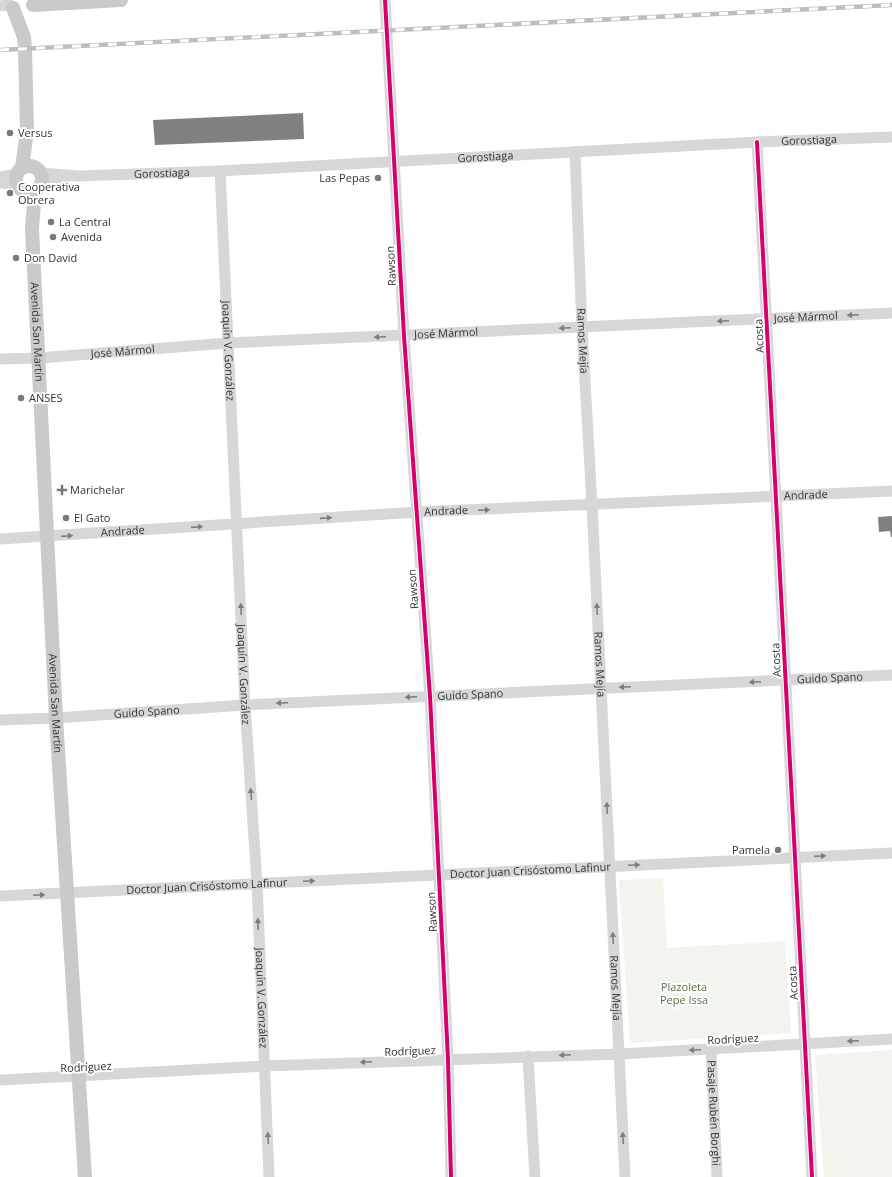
<svg xmlns="http://www.w3.org/2000/svg" width="892" height="1177" viewBox="0 0 892 1177" font-family="'Open Sans',sans-serif">
	<rect width="100%" height="100%" fill="#fff"/>
	<g fill="#f1f5ed">
		<path d="M663,878L667,948L785,941L791,1033L630,1043L619,880Z"/>
		<path d="M892,1050V1177H824L815,1055Z"/>
	</g>
	<g fill="#818181">
		<path d="M303,113L304,139L155,145L153,120Z"/>
		<path d="M892,516V537H891L890,531L879,532L878,517Z"/>
	</g>
	<g fill="none" stroke-linecap="round" stroke-linejoin="round">
		<g stroke="#d7d7d7" stroke-width="11">
			<path d="M385,0L404,336L430,696L448,1059L451,1177"/>
			<path d="M0,6L10,5"/>
			<path d="M757,142L812,1177"/>
			<path id="s1" d="M575,152L582,328L592,505L625,1177"/>
			<path id="s2" d="M220,171L245,705L257,883L269,1177"/>
			<path id="s3" d="M40,173L79,176L220,171L757,142L892,137"/>
			<path d="M0,177L17,174"/>
			<path d="M0,183L17,184"/>
			<path d="M41,184L65,179"/>
			<path id="s4" d="M0,359L39,358L228,343L892,313"/>
			<path id="s5" d="M0,539L417,512L892,491"/>
			<path id="s6" d="M0,720L56,718L245,705L892,675"/>
			<path id="s7" d="M0,896L892,853"/>
			<path id="s8" d="M711,1049L717,1177"/>
			<path d="M528,1056L535,1177"/>
			<path d="M0,1080L264,1066L619,1054L892,1039"/>
		</g>
		<g stroke="#cacaca" stroke-width="14">
			<path d="M33,5L121,0"/>
			<path d="M13,8L24,37L25,49L27,131L22,168"/>
			<circle cx="29" cy="179" r="13"/>
			<path id="s9" d="M35,190L32,229L56,718L85,1177"/>
		</g>
		<g stroke="#bebebe" stroke-width="4.5">
			<path id="rail" d="M0,50L892,5"/>
		</g>
		<use href="#rail" stroke="#fff" stroke-width="3" stroke-dasharray="9" stroke-linecap="butt"/>
		<g stroke="#fff" stroke-width="6">
			<g id="cycleway">
				<path d="M385,0L404,336L430,696L448,1059L451,1177"/>
				<path d="M757,142L812,1177"/>
			</g>
		</g>
		<use href="#cycleway" stroke="#d6006c" stroke-width="4"/>
	</g>
	<defs><path id="oneway-solid" d="M-6-.8H1V-3.2L6.5 0L1 3.2V.8H-6Z"/></defs>
	<g fill="#7d7d7d">
		<use href="#oneway-solid" transform="translate(853 315) rotate(177)"/>
		<use href="#oneway-solid" transform="translate(723 321) rotate(177)"/>
		<use href="#oneway-solid" transform="translate(565 328) rotate(177)"/>
		<use href="#oneway-solid" transform="translate(380 337) rotate(177)"/>
		<use href="#oneway-solid" transform="translate(484 510) rotate(-2)"/>
		<use href="#oneway-solid" transform="translate(326 518) rotate(-4)"/>
		<use href="#oneway-solid" transform="translate(197 527) rotate(-4)"/>
		<use href="#oneway-solid" transform="translate(67 536) rotate(-4)"/>
		<use href="#oneway-solid" transform="translate(241 609) rotate(-92)"/>
		<use href="#oneway-solid" transform="translate(597 609) rotate(-93)"/>
		<use href="#oneway-solid" transform="translate(755 682) rotate(178)"/>
		<use href="#oneway-solid" transform="translate(625 687) rotate(178)"/>
		<use href="#oneway-solid" transform="translate(411 697) rotate(177)"/>
		<use href="#oneway-solid" transform="translate(282 703) rotate(177)"/>
		<use href="#oneway-solid" transform="translate(251 794) rotate(-94)"/>
		<use href="#oneway-solid" transform="translate(607 808) rotate(-93)"/>
		<use href="#oneway-solid" transform="translate(820 856) rotate(-3)"/>
		<use href="#oneway-solid" transform="translate(634 865) rotate(-3)"/>
		<use href="#oneway-solid" transform="translate(309 881) rotate(-3)"/>
		<use href="#oneway-solid" transform="translate(39 895) rotate(-3)"/>
		<use href="#oneway-solid" transform="translate(258 924) rotate(-92)"/>
		<use href="#oneway-solid" transform="translate(613 938) rotate(-93)"/>
		<use href="#oneway-solid" transform="translate(853 1041) rotate(177)"/>
		<use href="#oneway-solid" transform="translate(695 1050) rotate(177)"/>
		<use href="#oneway-solid" transform="translate(565 1055) rotate(178)"/>
		<use href="#oneway-solid" transform="translate(366 1062) rotate(178)"/>
		<use href="#oneway-solid" transform="translate(268 1138) rotate(-93)"/>
		<use href="#oneway-solid" transform="translate(623 1138) rotate(-93)"/>
	</g>
	<g fill="#7a7a7a" stroke="#fff" stroke-width="1.5">
		<circle cx="10" cy="133" r="4"/>
		<circle cx="378" cy="178" r="4"/>
		<circle cx="10" cy="193" r="4"/>
		<circle cx="51" cy="222" r="4"/>
		<circle cx="53" cy="237" r="4"/>
		<circle cx="16" cy="258" r="4"/>
		<circle cx="21" cy="398" r="4"/>
		<path d="M60 484h4v4h4v4h-4v4h-4v-4h-4v-4h4z"/>
		<circle cx="66" cy="518" r="4"/>
		<circle cx="778" cy="850" r="4"/>
	</g>
	<g text-anchor="middle" stroke-width="4" stroke-linejoin="round" paint-order="stroke">
		<g font-size="11" fill="#333" stroke="#fff" text-anchor="start">
			<text x="18" y="137">Versus</text>
			<text x="370" y="182" text-anchor="end">Las Pepas</text>
			<text x="18" y="191">Cooperativa<tspan x="18" dy="13">Obrera</tspan></text>
			<text x="59" y="226">La Central</text>
			<text x="61" y="241">Avenida</text>
			<text x="24" y="262">Don David</text>
			<text x="29" y="402">ANSES</text>
			<text x="70" y="494">Marichelar</text>
			<text x="74" y="522">El Gato</text>
			<text x="770" y="854" text-anchor="end">Pamela</text>
		</g>
		<g font-size="11" fill="#333" stroke="#fff">
			<text dy="4" stroke="none"><textPath href="#s3" startOffset="770">Gorostiaga</textPath></text>
			<text dy="4" stroke="none"><textPath href="#s3" startOffset="446">Gorostiaga</textPath></text>
			<text dy="4" stroke="none"><textPath href="#s3" startOffset="122">Gorostiaga</textPath></text>
			<text transform="translate(391 266) rotate(-93)" y="4">Rawson</text>
			<text dy="4" stroke="none"><textPath href="#s4" startOffset="807">José Mármol</textPath></text>
			<text dy="4" stroke="none"><textPath href="#s9" startOffset="142">Avenida San Martín</textPath></text>
			<text dy="4" stroke="none"><textPath href="#s4" startOffset="447">José Mármol</textPath></text>
			<text transform="translate(759 336) rotate(-93)" y="4">Acosta</text>
			<text dy="4" stroke="none"><textPath href="#s1" startOffset="189">Ramos Mejía</textPath></text>
			<text dy="4" stroke="none"><textPath href="#s2" startOffset="180">Joaquín V. González</textPath></text>
			<text dy="4" stroke="none"><textPath href="#s4" startOffset="123">José Mármol</textPath></text>
			<text dy="4" stroke="none"><textPath href="#s5" startOffset="807">Andrade</textPath></text>
			<text dy="4" stroke="none"><textPath href="#s5" startOffset="447">Andrade</textPath></text>
			<text dy="4" stroke="none"><textPath href="#s5" startOffset="123">Andrade</textPath></text>
			<text transform="translate(413 589) rotate(-94)" y="4">Rawson</text>
			<text transform="translate(776 660) rotate(-93)" y="4">Acosta</text>
			<text dy="4" stroke="none"><textPath href="#s1" startOffset="513">Ramos Mejía</textPath></text>
			<text dy="4" stroke="none"><textPath href="#s2" startOffset="504">Joaquín V. González</textPath></text>
			<text dy="4" stroke="none"><textPath href="#s6" startOffset="831">Guido Spano</textPath></text>
			<text dy="4" stroke="none"><textPath href="#s6" startOffset="471">Guido Spano</textPath></text>
			<text dy="4" stroke="none"><textPath href="#s9" startOffset="514">Avenida San Martín</textPath></text>
			<text dy="4" stroke="none"><textPath href="#s6" startOffset="147">Guido Spano</textPath></text>
			<text dy="4" stroke="none"><textPath href="#s7" startOffset="531">Doctor Juan Crisóstomo Lafinur</textPath></text>
			<text dy="4" stroke="none"><textPath href="#s7" startOffset="207">Doctor Juan Crisóstomo Lafinur</textPath></text>
			<text transform="translate(432 912) rotate(-93)" y="4">Rawson</text>
			<text transform="translate(793 983) rotate(-93)" y="4">Acosta</text>
			<text dy="4" stroke="none"><textPath href="#s1" startOffset="837">Ramos Mejía</textPath></text>
			<text dy="4" stroke="none"><textPath href="#s2" startOffset="828">Joaquín V. González</textPath></text>
			<text transform="translate(733 1039) rotate(-3)" y="4">Rodríguez</text>
			<text transform="translate(410 1051) rotate(-2)" y="4">Rodríguez</text>
			<text transform="translate(86 1067) rotate(-3)" y="4">Rodríguez</text>
			<text dy="4" stroke="none"><textPath href="#s8" startOffset="64">Pasaje Rubén Borghi</textPath></text>
		</g>
		<g font-size="11" fill="#56703f" stroke="#fff">
			<text x="684" y="991">Plazoleta<tspan x="684" dy="13">Pepe Issa</tspan></text>
		</g>
	</g>
</svg>
